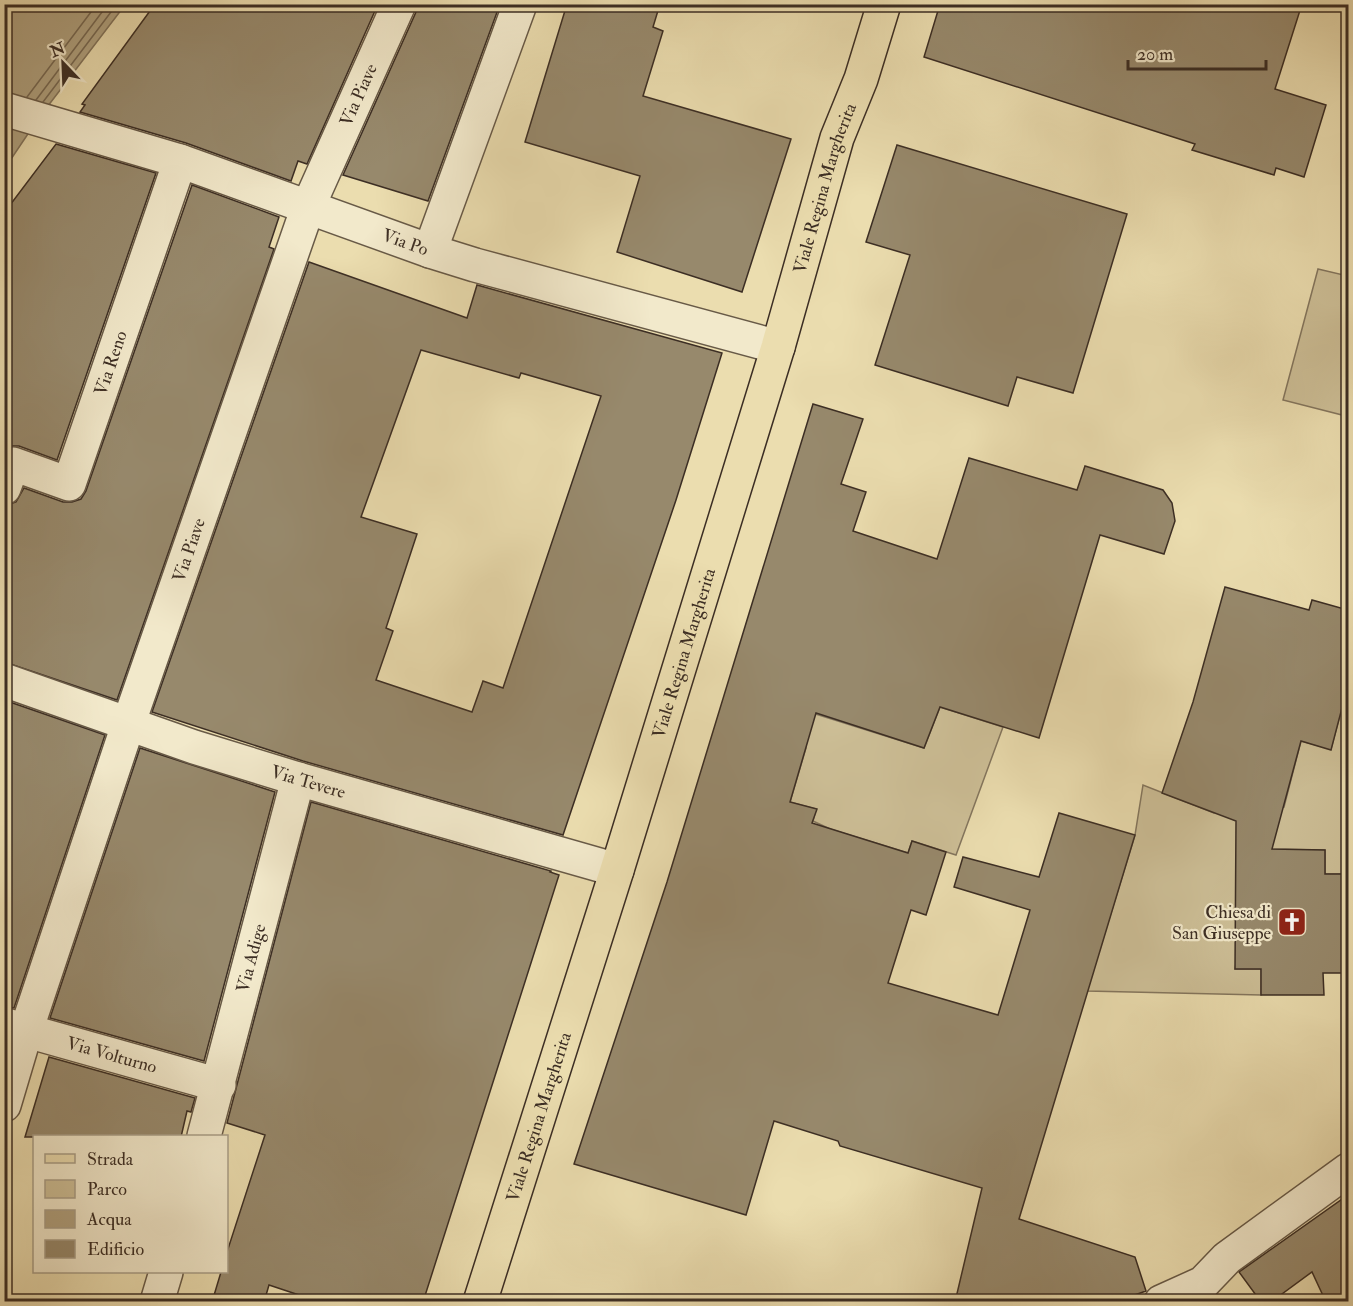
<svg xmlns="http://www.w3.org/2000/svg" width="1353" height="1306" viewBox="0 0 1353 1306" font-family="'IM FELL Double Pica',serif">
	<rect width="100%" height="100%" fill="#ebddaf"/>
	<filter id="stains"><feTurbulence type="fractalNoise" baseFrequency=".00333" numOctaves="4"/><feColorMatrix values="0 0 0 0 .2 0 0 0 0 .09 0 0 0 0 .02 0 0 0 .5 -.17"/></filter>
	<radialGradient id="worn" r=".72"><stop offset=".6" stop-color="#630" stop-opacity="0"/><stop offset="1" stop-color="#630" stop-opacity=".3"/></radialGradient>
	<g fill="#cdbf97" stroke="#84765e" stroke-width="1.5">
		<path d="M1318,269L1348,276V406L1346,416L1283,400Z"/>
		<path d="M1348,685V874H1325V850L1257,849L1235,969H1261V995L1087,991L1135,835L1143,785L1214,813L1223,787L1284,807L1301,741L1331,749Z"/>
		<path d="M940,707L1003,727L956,855L912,841L908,853L830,829L813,821L816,809L790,802L806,748L802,726L806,711L924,748Z"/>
	</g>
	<path fill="#b0a280" stroke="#82745b" stroke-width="1.5" d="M5,5H125L38,119L5,168Z"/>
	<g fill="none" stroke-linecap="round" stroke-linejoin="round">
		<g stroke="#766852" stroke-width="1.5">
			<path d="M27,97L97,4"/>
			<path d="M36,100L108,4"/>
			<path d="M43,102L117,4"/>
		</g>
	</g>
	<g fill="#97896c" stroke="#3c2e24" stroke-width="1.5" fill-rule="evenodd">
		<path d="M155,4H378L307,164L298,161L291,181L186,143L80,112L85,105L82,104Z"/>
		<path d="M417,4H500L428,201L343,175L416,12Z"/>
		<path d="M567,4H660L653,27L663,31L643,96L791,139L742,292L617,252L640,176L525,142Z"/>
		<path d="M940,4H1302L1275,89L1326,105L1304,177L1276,168L1274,175L1192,150L1195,144L924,57Z"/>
		<path d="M56,144L156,173L57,460L19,446H10L4,448V213Z"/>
		<path d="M897,145L1127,214L1073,393L1017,377L1008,406L875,365L910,255L866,242Z"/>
		<path d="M192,185L279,217L269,247L274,249L117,700L4,662V506L16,502L24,488L63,502H72L81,499L86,491Z"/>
		<path d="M309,262L467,318L477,285L722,353L676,500L563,835L303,761L152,712ZM421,350L519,378L521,373L601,396L503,688L483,681L472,712L376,680L393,631L386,628L417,534L361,517Z"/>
		<path d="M813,404L863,419L841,484L866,492L853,531L937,559L969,458L1077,490L1085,466L1163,490L1172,503L1175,521L1164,554L1100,535L1039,738L940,707L924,748L816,713L790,802L817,809L812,823L908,853L912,841L946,852L926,915L911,910L888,983L998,1015L1030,910L954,887L963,857L1039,877L1059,813L1135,835L1019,1219L1135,1257L1146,1291L1115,1302H955L982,1188L840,1146L838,1141L774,1121L746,1215L574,1164L667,882Z"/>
		<path d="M1225,587L1309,610L1312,600L1348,610V685L1331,750L1301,741L1272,849L1325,850V874H1348V973H1323L1324,995H1261V969H1235L1236,821L1162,793L1193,702Z"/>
		<path d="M4,700L105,735L14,1008L4,1007Z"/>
		<path d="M140,748L275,792L204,1061L50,1018Z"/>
		<path d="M311,802L551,871L550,872L559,875L423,1302H320L269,1285L264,1302H212L221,1272H226V1255L265,1135L227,1123Z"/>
		<path d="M49,1057L195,1098L191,1112L187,1111L181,1137H25Z"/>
		<path d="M1348,1195V1302H1326L1312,1272L1271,1302H1261L1239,1272Z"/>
	</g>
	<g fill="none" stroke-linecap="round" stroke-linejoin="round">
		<g stroke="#685a47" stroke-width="36">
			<g id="minor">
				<path id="s1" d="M4,109L180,161L430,251L475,265L778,347"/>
				<path d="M430,251L520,4"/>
				<path id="s2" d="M4,488L13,464L69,484L180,161"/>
				<path id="s3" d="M4,680L194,747L298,779L617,870"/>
				<path id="s4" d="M6,1025L219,1085"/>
				<path id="s5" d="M4,1105L26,1031L129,722L308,207L399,4"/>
				<path id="s6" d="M204,1136L298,779"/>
				<path d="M157,1302L166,1272"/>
				<path d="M1161,1302L1203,1283L1227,1258L1348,1170"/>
			</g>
		</g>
		<g stroke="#3c2e24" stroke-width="36">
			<g id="major">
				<path id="s7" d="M480,1302L617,870L778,347L837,138L861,79L884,4"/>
			</g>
		</g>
		<use href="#minor" stroke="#f2e9cb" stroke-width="33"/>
		<use href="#major" stroke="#ebddaf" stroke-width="33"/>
	</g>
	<defs>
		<g id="church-square" transform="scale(1.5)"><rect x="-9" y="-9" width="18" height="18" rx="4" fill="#8f2418" stroke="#f2e9cb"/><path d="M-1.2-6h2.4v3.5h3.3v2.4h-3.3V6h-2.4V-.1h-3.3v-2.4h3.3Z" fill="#fff"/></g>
	</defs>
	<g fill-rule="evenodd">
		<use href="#church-square" x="1292" y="922"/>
	</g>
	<g text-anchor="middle" stroke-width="4.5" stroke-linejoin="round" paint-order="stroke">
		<g font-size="18" fill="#3c2e24" stroke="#f2e9cb">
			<text dy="6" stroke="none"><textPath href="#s5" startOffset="1071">Via Piave</textPath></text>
			<text dy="6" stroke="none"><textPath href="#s7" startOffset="1166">Viale Regina Margherita</textPath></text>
			<text dy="6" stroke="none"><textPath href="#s1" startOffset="423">Via Po</textPath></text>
			<text dy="6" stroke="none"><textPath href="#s2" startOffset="213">Via Reno</textPath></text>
			<text dy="6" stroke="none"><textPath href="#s5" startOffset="585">Via Piave</textPath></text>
			<text dy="6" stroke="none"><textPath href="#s7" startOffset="680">Viale Regina Margherita</textPath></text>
			<text dy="6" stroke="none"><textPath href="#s3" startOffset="321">Via Tevere</textPath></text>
			<text dy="6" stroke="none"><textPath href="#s6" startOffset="184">Via Adige</textPath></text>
			<text dy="6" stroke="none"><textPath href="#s4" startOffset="110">Via Volturno</textPath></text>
			<text dy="6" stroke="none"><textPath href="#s7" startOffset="194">Viale Regina Margherita</textPath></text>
		</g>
		<g font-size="18" fill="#3c2e24" stroke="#f2e9cb" text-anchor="end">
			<text x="1271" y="918">Chiesa di<tspan x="1271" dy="21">San Giuseppe</tspan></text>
		</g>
	</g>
	<rect width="1353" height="1306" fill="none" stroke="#ebddaf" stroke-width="24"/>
	<rect x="6" y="6" width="1341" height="1294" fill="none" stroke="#3c2e24" stroke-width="3"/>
	<rect x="12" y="12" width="1329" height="1282" fill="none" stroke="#3c2e24" stroke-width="1.5"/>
	<rect x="33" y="1135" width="195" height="138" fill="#f2e9cb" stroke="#a99e88" stroke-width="1.5"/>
	<rect x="45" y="1154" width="30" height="9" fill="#ebddaf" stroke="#a99e88" stroke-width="1.5"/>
	<text x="87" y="1165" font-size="18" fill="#3c2e24">Strada</text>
	<rect x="45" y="1180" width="30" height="18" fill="#cdbf97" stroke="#a99e88" stroke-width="1.5"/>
	<text x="87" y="1195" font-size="18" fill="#3c2e24">Parco</text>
	<rect x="45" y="1210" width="30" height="18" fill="#b0a280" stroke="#a99e88" stroke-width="1.5"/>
	<text x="87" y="1225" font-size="18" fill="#3c2e24">Acqua</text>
	<rect x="45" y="1240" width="30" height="18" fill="#97896c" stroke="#a99e88" stroke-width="1.5"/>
	<text x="87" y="1255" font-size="18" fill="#3c2e24">Edificio</text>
	<g transform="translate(63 63) rotate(337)" stroke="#f2e9cb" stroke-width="4.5" paint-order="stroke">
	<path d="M0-4.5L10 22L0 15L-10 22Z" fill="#3c2e24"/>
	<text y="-9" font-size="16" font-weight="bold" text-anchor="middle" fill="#3c2e24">N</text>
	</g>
	<path d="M1128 60v9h138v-9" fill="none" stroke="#3c2e24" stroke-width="3"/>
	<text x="1137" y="60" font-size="18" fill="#3c2e24" stroke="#f2e9cb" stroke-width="4.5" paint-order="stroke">20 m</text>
	<rect width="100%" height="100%" filter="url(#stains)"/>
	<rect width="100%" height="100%" fill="url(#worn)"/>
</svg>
